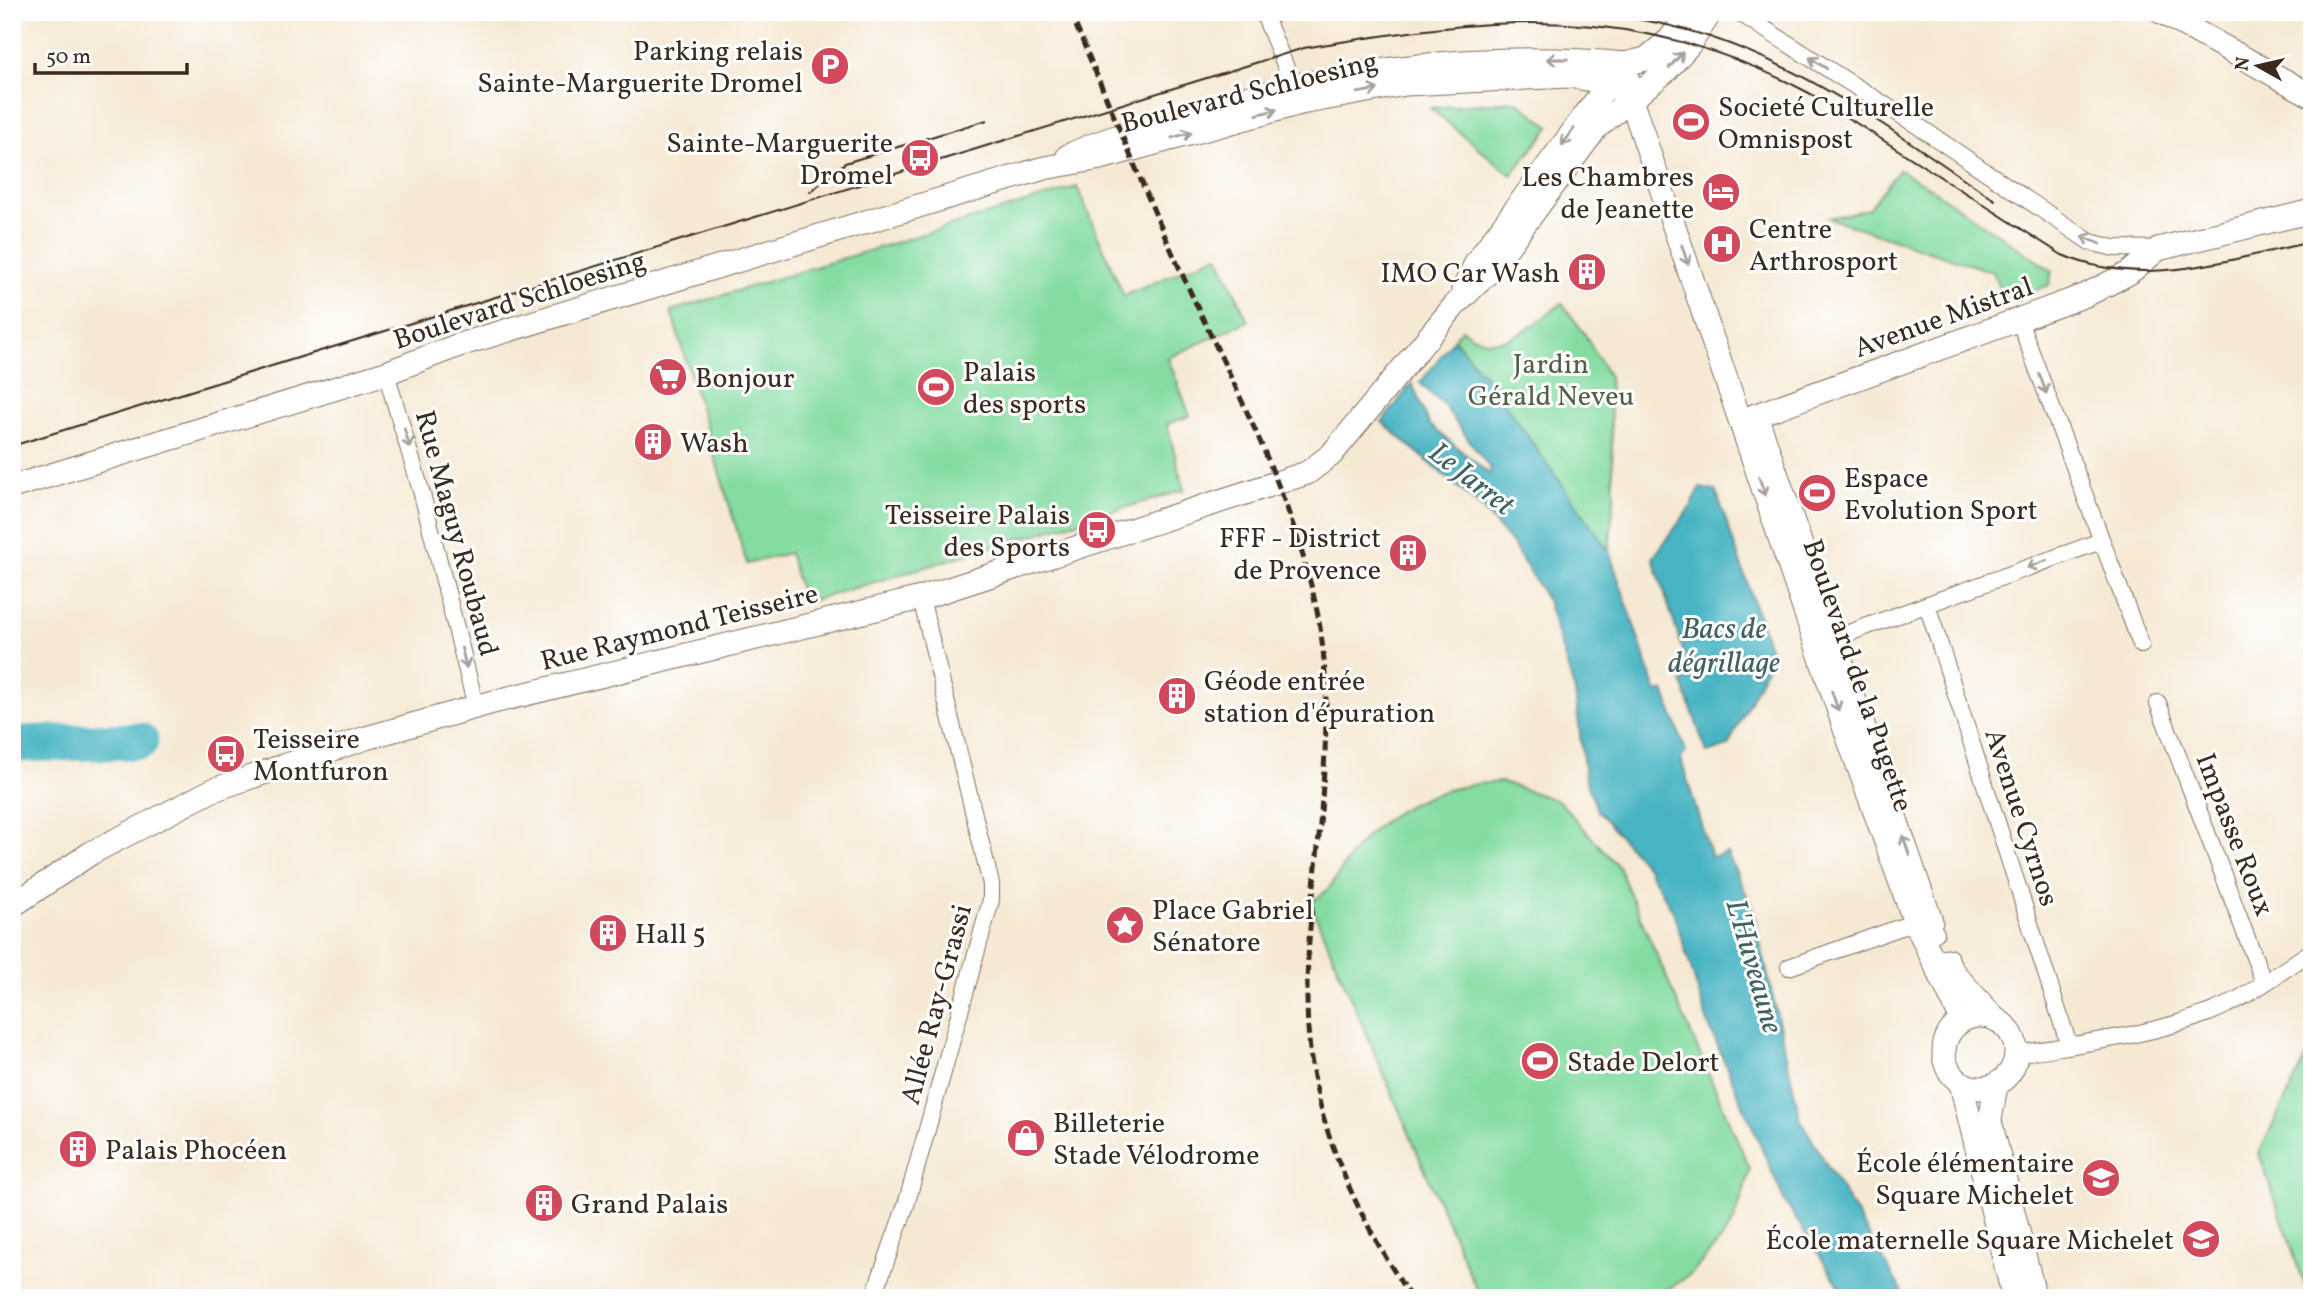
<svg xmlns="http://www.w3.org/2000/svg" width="2324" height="1310" viewBox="0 0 2324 1310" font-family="Vollkorn,serif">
	<rect width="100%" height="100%" fill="#fff"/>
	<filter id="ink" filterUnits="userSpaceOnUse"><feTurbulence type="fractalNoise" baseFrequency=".0143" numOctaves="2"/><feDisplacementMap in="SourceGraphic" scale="14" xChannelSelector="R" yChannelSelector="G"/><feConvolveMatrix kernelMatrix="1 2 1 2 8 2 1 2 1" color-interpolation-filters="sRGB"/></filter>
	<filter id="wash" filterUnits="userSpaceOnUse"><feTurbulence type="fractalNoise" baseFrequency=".00686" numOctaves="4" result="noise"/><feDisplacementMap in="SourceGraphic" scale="28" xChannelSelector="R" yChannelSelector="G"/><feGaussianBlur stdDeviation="1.57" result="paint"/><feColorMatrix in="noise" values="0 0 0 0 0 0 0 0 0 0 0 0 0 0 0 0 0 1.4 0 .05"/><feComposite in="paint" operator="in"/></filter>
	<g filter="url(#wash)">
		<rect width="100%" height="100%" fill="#f6e9d4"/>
		<g fill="#84dca1" stroke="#608360" stroke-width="2">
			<path d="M1517,101L1550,127L1511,175L1430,108Z"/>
			<path d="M1899,170L1924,184L2052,271L2049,285L2005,302L1993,272L1829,218L1868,209Z"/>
			<path d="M1077,187L1124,296L1218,255L1248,321L1168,358L1190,416L1167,424L1184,490L804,603L789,553L747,564L671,311Z"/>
			<path d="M1562,303L1584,333L1609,377L1614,497L1609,551L1487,379L1454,339L1462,329C1499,360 1532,326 1562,303Z"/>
			<path d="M1502,782L1559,801L1618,866L1750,1169L1735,1219L1721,1240L1691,1274L1655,1298H1480L1310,903C1338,885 1335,875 1354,851C1390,805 1445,784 1502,782Z"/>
			<path d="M2312,1046V1298H2309L2259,1153Z"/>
		</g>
		<g fill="#47b4c3" stroke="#416f70" stroke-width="2">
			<path d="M1454,339L1487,379L1609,551L1655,688L1657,693L1664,691L1686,752L1681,758L1683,766L1711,857L1727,853L1752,906L1801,1121L1906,1298H1847L1785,1202L1709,1026L1673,911L1646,866L1597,810L1585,777L1575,692L1547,600L1513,545L1481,507L1382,422L1412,383L1429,424L1489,474L1491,470L1444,406L1420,383Z"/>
			<path d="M1700,488L1716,491L1772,656L1728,746L1707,753L1682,682L1692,678L1653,558L1692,505Z"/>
		</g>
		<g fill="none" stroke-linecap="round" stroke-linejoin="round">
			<path stroke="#47b4c3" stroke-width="37" d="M12,744L140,741"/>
		</g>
	</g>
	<g filter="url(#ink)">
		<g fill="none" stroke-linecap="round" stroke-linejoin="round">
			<g stroke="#7c6d5e" stroke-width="18">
				<g id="street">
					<path d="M1263,12L1297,94"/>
					<path d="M1738,12L1918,126L2090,242L2114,248L2158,249"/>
					<path d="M2019,320L2141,645"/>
					<path d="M386,373L422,494L476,707"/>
					<path d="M1927,605L2069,1045"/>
					<path d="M1835,638L2101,541"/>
					<path d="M2158,703L2264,983"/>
					<path d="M1789,967L1915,922L1936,933"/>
					<path d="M2017,1054C2081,1043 2150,1036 2211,1012C2247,998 2280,972 2312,951"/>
					<path d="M873,1298L906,1205L991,900V884L921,598"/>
				</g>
			</g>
			<g stroke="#7c6d5e" stroke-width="25">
				<g id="secondary">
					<path d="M2161,12L2312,96"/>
					<path d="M1625,64L1631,100L1642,132L1846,732L1915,922L1962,1020"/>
					<path d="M1068,156C1100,140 1134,132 1168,121C1317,72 1469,50 1625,64"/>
					<path d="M1463,290L1477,261L1609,83L1625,64L1646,59L1669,40L1691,12"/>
					<path d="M1756,415L1931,921"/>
					<path d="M1743,420L2086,295L2129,273L2158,249L2312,211"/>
					<path d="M12,487L386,373L459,345L1044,168L1101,158L1301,103L1406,84L1569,76L1609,83L1631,100"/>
					<path d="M12,906L91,853L213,790L366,738L497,701L921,598L1307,473L1331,455L1455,305L1489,272L1597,127L1666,71L1689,45L1711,12"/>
					<path d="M1947,960L1952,971L1995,1019"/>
					<circle cx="1980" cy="1052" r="36"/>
					<path d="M1961,1084L2014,1298"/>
					<path d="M1996,1085L1990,1121L2035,1298"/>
				</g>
			</g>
			<use href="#street" stroke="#fff" stroke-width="16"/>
			<use href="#secondary" stroke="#fff" stroke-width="23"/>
			<g stroke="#3b2a1e" stroke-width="2">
				<path d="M1636,19C1773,40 1884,125 1995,200"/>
				<path d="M810,192L845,163L987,120"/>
				<path d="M12,446L1304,48C1495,16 1634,0 1811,94L2062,255C2145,290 2227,259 2312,242"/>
			</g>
			<path stroke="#3b2a1e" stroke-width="5" stroke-dasharray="10 5" stroke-linecap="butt" d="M1070,12C1108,100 1143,189 1183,276C1233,385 1292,492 1317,611C1332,684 1325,763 1319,836C1313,899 1304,963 1308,1027C1314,1128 1357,1215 1411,1298"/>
		</g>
		<defs><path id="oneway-shaft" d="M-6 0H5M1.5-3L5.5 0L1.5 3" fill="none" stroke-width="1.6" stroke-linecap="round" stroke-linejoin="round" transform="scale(1.75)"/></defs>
		<g stroke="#a79f9a">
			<use href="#oneway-shaft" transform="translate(1557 59) rotate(-180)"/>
			<use href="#oneway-shaft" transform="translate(1676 60) rotate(-48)"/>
			<use href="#oneway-shaft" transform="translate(1818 63) rotate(-147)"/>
			<use href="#oneway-shaft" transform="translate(1368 91) rotate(-10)"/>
			<use href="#oneway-shaft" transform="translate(1267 112) rotate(-15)"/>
			<use href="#oneway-shaft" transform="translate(1182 135) rotate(-16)"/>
			<use href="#oneway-shaft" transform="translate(1568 137) rotate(126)"/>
			<use href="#oneway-shaft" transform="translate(2091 240) rotate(-157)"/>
			<use href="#oneway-shaft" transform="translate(1685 255) rotate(72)"/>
			<use href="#oneway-shaft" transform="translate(2043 384) rotate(70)"/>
			<use href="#oneway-shaft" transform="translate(407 438) rotate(74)"/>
			<use href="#oneway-shaft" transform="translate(1762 486) rotate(71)"/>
			<use href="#oneway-shaft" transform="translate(2037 564) rotate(160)"/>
			<use href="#oneway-shaft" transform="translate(464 658) rotate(76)"/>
			<use href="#oneway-shaft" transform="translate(1835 701) rotate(71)"/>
			<use href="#oneway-shaft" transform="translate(1906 845) rotate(-109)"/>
		</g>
	</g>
	<defs>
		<g id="parking-disc" transform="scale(2.0125)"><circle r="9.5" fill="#d1495b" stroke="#fff"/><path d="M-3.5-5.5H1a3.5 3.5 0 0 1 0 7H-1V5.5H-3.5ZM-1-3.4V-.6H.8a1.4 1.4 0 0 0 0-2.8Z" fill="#fff"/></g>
		<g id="stadium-disc" transform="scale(2.0125)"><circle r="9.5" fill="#d1495b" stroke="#fff"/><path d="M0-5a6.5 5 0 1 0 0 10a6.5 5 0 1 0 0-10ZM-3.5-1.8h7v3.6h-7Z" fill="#fff"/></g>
		<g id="bus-disc" transform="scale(2.0125)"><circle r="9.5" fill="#d1495b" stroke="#fff"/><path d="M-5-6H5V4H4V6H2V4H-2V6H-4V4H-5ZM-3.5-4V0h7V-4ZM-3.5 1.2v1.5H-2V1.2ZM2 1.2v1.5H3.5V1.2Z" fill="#fff"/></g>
		<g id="hotel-disc" transform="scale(2.0125)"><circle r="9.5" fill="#d1495b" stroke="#fff"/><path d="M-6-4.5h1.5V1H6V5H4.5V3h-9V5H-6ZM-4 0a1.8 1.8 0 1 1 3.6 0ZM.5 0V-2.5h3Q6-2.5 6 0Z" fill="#fff"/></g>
		<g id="hospital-disc" transform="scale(2.0125)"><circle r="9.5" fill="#d1495b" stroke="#fff"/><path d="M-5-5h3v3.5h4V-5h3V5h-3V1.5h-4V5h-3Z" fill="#fff"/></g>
		<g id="building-disc" transform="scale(2.0125)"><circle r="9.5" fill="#d1495b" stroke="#fff"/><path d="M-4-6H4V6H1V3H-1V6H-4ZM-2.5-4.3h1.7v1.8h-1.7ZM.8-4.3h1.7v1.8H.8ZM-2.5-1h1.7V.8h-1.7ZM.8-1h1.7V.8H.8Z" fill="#fff"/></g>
		<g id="supermarket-disc" transform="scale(2.0125)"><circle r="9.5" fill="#d1495b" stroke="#fff"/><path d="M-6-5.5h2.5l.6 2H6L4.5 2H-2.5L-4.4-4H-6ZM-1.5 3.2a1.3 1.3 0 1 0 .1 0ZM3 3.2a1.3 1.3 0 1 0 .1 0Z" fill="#fff"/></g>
		<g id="sight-disc" transform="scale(2.0125)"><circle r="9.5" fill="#d1495b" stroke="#fff"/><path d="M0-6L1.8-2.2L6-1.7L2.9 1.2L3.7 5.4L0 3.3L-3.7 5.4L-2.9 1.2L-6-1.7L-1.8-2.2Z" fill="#fff"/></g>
		<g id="shop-disc" transform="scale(2.0125)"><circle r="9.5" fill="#d1495b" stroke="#fff"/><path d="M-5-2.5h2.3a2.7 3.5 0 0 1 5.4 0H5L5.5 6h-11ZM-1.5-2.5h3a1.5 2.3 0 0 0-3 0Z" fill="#fff"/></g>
		<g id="school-disc" transform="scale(2.0125)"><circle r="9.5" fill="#d1495b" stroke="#fff"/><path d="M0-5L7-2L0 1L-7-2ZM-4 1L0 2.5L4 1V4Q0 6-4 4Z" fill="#fff"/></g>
	</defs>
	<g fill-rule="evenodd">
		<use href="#parking-disc" x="830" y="66"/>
		<use href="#stadium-disc" x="1691" y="122"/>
		<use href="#bus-disc" x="920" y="158"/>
		<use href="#hotel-disc" x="1721" y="192"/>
		<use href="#hospital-disc" x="1722" y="244"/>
		<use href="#building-disc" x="1587" y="272"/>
		<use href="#supermarket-disc" x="668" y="377"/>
		<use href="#stadium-disc" x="936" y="387"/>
		<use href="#building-disc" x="653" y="442"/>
		<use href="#stadium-disc" x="1817" y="493"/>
		<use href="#bus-disc" x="1097" y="530"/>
		<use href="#building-disc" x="1408" y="553"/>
		<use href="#building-disc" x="1177" y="696"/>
		<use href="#bus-disc" x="226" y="754"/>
		<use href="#sight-disc" x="1125" y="925"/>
		<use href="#building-disc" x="608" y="933"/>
		<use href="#stadium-disc" x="1540" y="1061"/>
		<use href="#shop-disc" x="1026" y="1138"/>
		<use href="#building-disc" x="78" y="1149"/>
		<use href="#school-disc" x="2101" y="1178"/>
		<use href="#building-disc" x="544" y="1203"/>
		<use href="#school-disc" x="2201" y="1239"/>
	</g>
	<g text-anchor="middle" stroke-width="6" stroke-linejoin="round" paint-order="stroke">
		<g font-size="28" fill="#3b2a1e" stroke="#fff" text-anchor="start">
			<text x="803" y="60" text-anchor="end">Parking relais<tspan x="803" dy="32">Sainte-Marguerite Dromel</tspan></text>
			<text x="1718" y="116">Societé Culturelle<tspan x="1718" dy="32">Omnispost</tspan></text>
			<text x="893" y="152" text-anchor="end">Sainte-Marguerite<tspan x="893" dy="32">Dromel</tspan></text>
			<text x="1694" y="186" text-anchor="end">Les Chambres<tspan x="1694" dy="32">de Jeanette</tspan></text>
			<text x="1749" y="238">Centre<tspan x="1749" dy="32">Arthrosport</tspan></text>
			<text x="1560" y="282" text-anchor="end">IMO Car Wash</text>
			<text x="963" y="381">Palais<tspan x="963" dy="32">des sports</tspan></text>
			<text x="695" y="387">Bonjour</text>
			<text x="680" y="452">Wash</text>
			<text x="1844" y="487">Espace<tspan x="1844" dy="32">Evolution Sport</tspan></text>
			<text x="1070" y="524" text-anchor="end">Teisseire Palais<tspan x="1070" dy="32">des Sports</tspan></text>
			<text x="1381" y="547" text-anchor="end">FFF - District<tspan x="1381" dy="32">de Provence</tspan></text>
			<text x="1204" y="690">Géode entrée<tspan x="1204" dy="32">station d'épuration</tspan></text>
			<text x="253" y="748">Teisseire<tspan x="253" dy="32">Montfuron</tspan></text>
			<text x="1152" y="919">Place Gabriel<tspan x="1152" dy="32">Sénatore</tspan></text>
			<text x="635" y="943">Hall 5</text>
			<text x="1567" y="1071">Stade Delort</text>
			<text x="1053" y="1132">Billeterie<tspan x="1053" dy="32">Stade Vélodrome</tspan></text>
			<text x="105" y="1159">Palais Phocéen</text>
			<text x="2074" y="1172" text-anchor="end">École élémentaire<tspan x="2074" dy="32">Square Michelet</tspan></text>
			<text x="571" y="1213">Grand Palais</text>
			<text x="2174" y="1249" text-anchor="end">École maternelle Square Michelet</text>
		</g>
		<g font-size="28" fill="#3b2a1e" stroke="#fff">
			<text transform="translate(1249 91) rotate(-14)" y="10">Boulevard Schloesing</text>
			<text transform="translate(519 299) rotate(-18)" y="10">Boulevard Schloesing</text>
			<text transform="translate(1943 316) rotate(-20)" y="10">Avenue Mistral</text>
			<text transform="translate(458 533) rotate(75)" y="10">Rue Maguy Roubaud</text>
			<text transform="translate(679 626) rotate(-14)" y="10">Rue Raymond Teisseire</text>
			<text transform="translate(1859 675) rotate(71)" y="10">Boulevard de la Pugette</text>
			<text transform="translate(2023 817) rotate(72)" y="10">Avenue Cyrnos</text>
			<text transform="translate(2236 834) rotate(69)" y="10">Impasse Roux</text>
			<text transform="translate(935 1004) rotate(-75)" y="10">Allée Ray-Grassi</text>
		</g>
		<g font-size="28" fill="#515f45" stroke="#fff">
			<text x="1551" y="373">Jardin<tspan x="1551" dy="32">Gérald Neveu</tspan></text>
		</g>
		<g font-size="30" font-style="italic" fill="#406160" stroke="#fff">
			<text transform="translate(1472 478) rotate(38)" y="10">Le Jarret</text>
			<text x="1724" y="638">Bacs de<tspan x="1724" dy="34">dégrillage</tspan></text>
			<text transform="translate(1755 966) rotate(74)" y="10">L'Huveaune</text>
		</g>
	</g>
	<rect width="2324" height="1310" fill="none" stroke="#fff" stroke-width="42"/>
	<g transform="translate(2258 66) rotate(278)" stroke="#ffffff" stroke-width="5" paint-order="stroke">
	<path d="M0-5L12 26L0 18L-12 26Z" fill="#3b2a1e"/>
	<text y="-10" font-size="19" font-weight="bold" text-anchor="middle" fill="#3b2a1e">N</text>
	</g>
	<path d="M35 63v10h152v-10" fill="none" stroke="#3b2a1e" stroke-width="3.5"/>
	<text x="46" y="63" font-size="21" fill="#3b2a1e" stroke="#ffffff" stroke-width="5" paint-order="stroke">50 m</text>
</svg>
